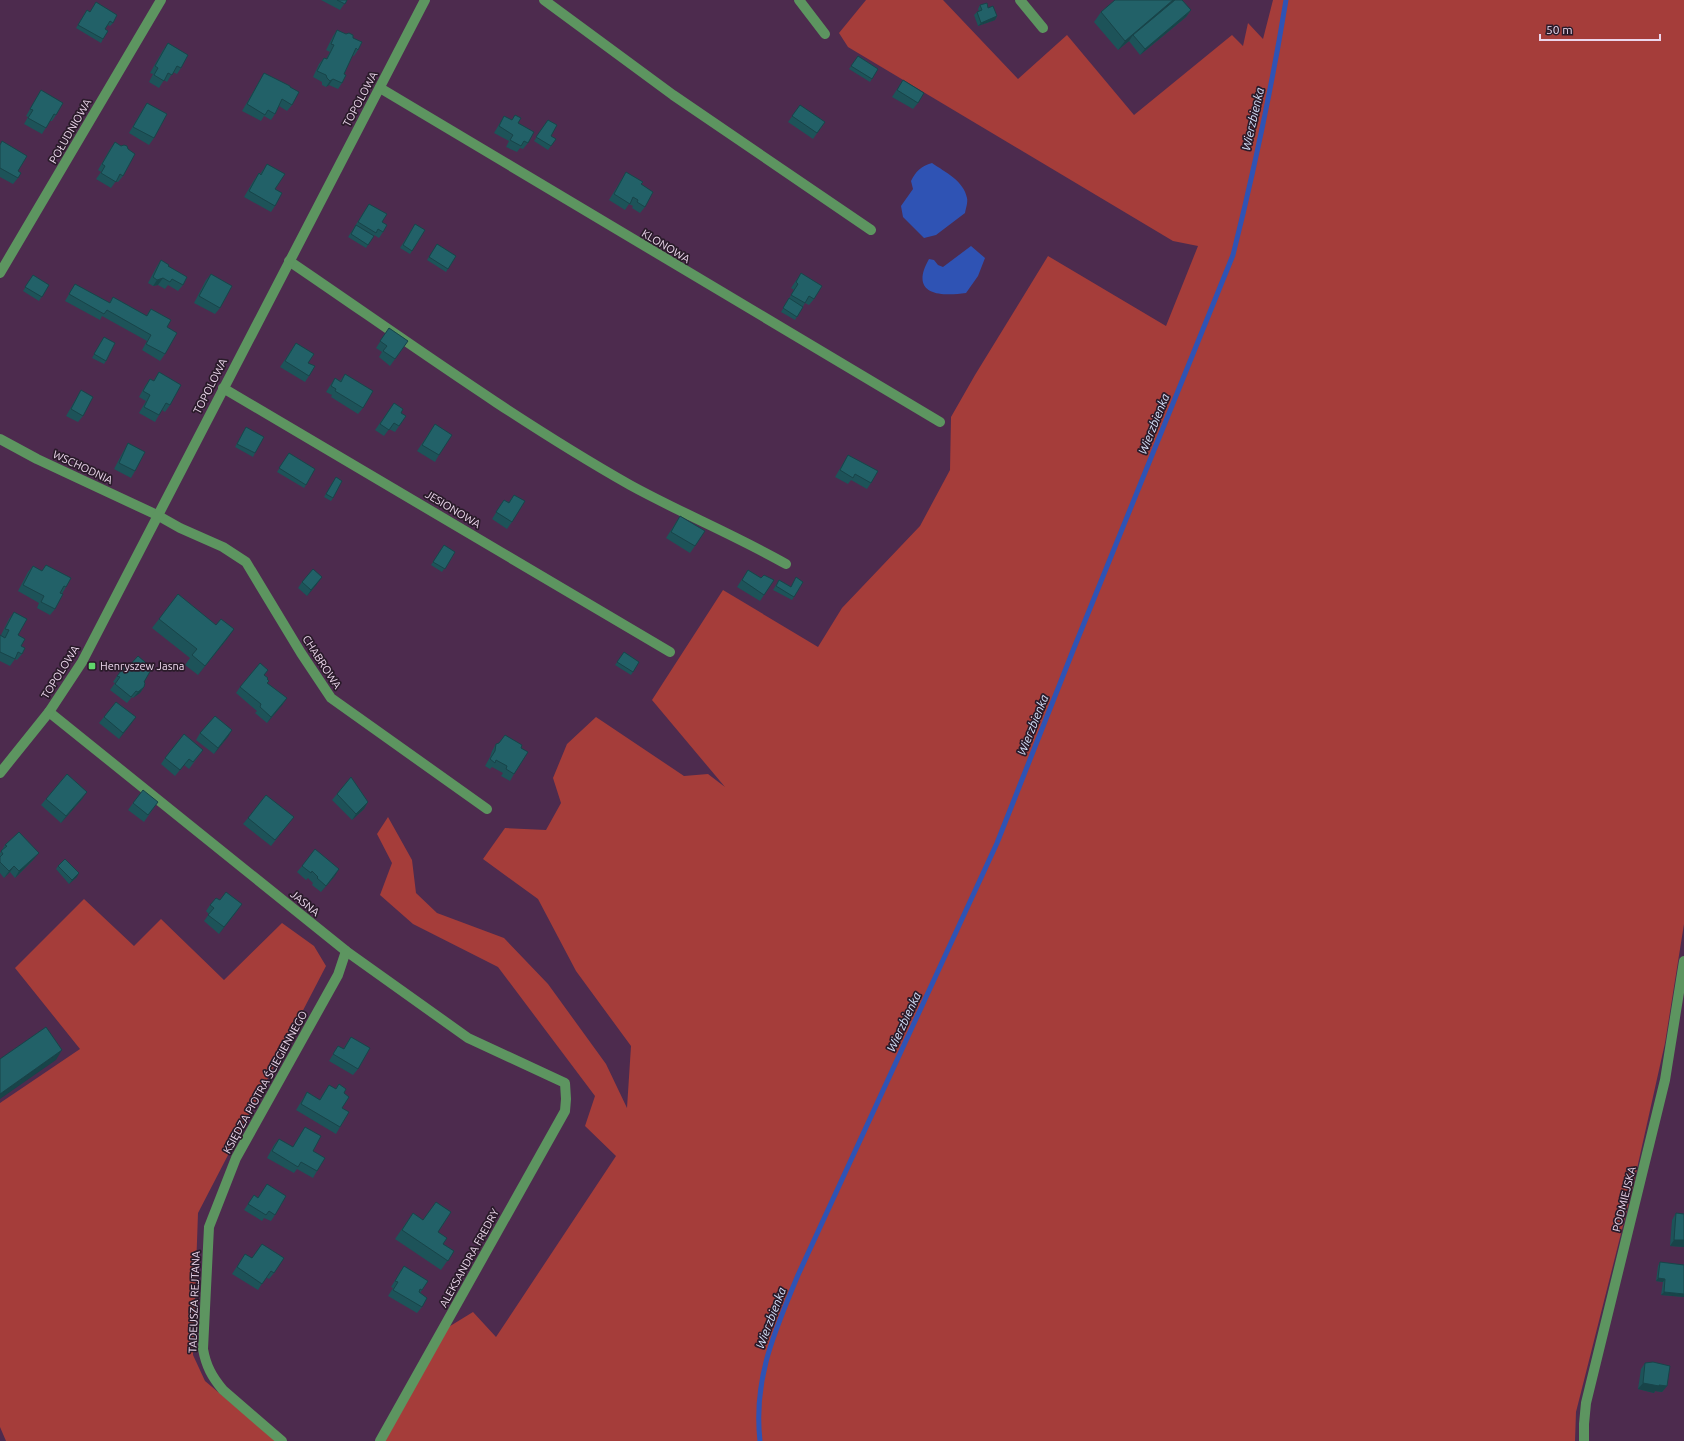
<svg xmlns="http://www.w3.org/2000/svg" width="1684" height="1441" viewBox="0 0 1684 1441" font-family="Ubuntu,sans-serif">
	<rect width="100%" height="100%" fill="#4d2b4e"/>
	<g fill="#a53d3a">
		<path d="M866,0H943L1018,79L1067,35L1134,115L1232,35L1243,46L1248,23L1263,39L1273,0H1684V924L1665,1043L1634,1182L1576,1412L1575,1441H383L442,1331L473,1312L496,1337L616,1156L585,1126L595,1096L498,967L413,924L380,895L392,863L377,834L388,817L412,860L416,893L437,913L504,938L548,984L606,1064L627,1108L631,1046L576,971L538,899L483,859L505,828L546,830L561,803L553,778L567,744L596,717L684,776L708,774L725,787L652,700L723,590L818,647L842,608L920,526L950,470L951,417L975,375L1048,256L1166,326L1198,246L1173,241L848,47L839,33Z"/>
		<path d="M84,899L134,946L161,919L224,980L282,923L314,946L326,966L198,1213L193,1355L205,1381L276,1441H6L0,1427V1103L80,1049L15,968Z"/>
	</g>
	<g fill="#2f53b4">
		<path d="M932,163C945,172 964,181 967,198C968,202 966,208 965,213L936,235L924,238L903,217L901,206L913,189L911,181C916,171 921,166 932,163Z"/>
		<path d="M971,246L985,258L978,276L966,293C939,297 909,294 929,259L934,260L938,265L943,267Z"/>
	</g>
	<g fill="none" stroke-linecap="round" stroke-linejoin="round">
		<path stroke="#2f53b4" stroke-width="5" d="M760,1441C753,1378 775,1331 798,1275L997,843L1074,648L1233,255C1254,171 1272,86 1286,0"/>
		<g stroke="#5d9560" stroke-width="10">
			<path d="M544,0L673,95L871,230"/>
			<path d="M799,0L825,34"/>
			<path d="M1020,0L1043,28"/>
			<path d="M380,88L940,422"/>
			<path d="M289,261C401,337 512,418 630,485C681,513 735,535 786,564"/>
			<path d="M0,273L161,0"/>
			<path d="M223,388L670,652"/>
			<path d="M0,439L37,459L157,515L180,528L223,547L246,562L301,653L331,698L487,809"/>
			<path d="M49,712L346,951L468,1038L565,1083L566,1099L565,1111L380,1441"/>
			<path d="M0,773L49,712L82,662L425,0"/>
			<path d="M282,1441L223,1390C212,1377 206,1366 203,1349L209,1227L236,1158L338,975L346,951"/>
			<path d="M1584,1441V1424L1586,1403L1665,1080L1684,961"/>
		</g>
	</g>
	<g fill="#1d5359">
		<path d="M321,0H347L340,10Z"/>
		<path d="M980,5L988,8L997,16L995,20L978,26L974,15L977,12L979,11L978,9Z"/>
		<path d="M87,10L113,23L110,26L108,25L105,29L103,39L101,43L76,28Z"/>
		<path d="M1191,10L1186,17L1140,55L1129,41L1118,50L1094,22L1101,12Z"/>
		<path d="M337,30L353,38L358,50L354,56L352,55L344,74L342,83L338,89L329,85L326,87L322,85V82L313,77L319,64L324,58L326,59L330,52L326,50L333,36Z"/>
		<path d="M168,43L181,68L177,74L173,72L167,82L164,80L159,88L149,82L153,74L150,73L163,50Z"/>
		<path d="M858,56L878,69L870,82L849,69Z"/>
		<path d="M264,73L290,87L292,105L287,111L279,106L275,114L271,120L264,116L261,121L242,111L260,80Z"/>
		<path d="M903,80L918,103L913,109L892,97Z"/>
		<path d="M41,90L56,115L52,121H50L42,134L24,124L28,117L26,116L37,97Z"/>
		<path d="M147,103L154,138L149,145L129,133L143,109Z"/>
		<path d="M800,105L825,122L813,139L788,122Z"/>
		<path d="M515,115L518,123L528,143L523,149L520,148L517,152L506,147L509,141L494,133L504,116L512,120Z"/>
		<path d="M548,120L551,136L556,139L548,150L534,141Z"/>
		<path d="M115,142L121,146L123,176L118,182L116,181L111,188L96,179L101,172L98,170L110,149Z"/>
		<path d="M0,145L18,171V178L13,184L0,177Z"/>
		<path d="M267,164L275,189V206L271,212L244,197L254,180L259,173L260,174Z"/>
		<path d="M626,172L641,184L645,207L640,213L632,208L633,206L629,204L625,210L609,200Z"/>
		<path d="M369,204L382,222L383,232L379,238L374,235L366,248L348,237Z"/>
		<path d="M415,224L412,251L410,254L400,248Z"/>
		<path d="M437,244L456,256L446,272L427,260Z"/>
		<path d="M161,260L168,266L183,285L178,291L168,285L165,289L158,285L153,286L148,283L157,266Z"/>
		<path d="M801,273L814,299L809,305L805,303L795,320L781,312L794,290L791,288Z"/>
		<path d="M211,274L220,308L215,314L194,303L206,280Z"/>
		<path d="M33,275L49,285L39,301L23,291Z"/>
		<path d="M75,284L109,303L113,297L146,316L151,309L167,327L165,354L160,361L142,350L147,341L102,316L100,320L65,301Z"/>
		<path d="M389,328L408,341L390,366L379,357L382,352L376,348Z"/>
		<path d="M104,337L106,361L104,364L92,358Z"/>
		<path d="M296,343L308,363L309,376L305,382L280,367Z"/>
		<path d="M159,372L170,405L165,412L162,410L155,422L139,413L146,401L139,397L145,386L150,379L153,381Z"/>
		<path d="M345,374L363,408L358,414L331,397L332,395L326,392L335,378L340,381Z"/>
		<path d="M81,390L83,416L78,422L66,416L77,397Z"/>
		<path d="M394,403L401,413L406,416L395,432L389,429L384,436L375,430Z"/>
		<path d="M435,424L439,455L435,462L417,451Z"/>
		<path d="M246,427L255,453L253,457L235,447Z"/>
		<path d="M128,443L135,471L131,478L114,469L124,450Z"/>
		<path d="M289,453L306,485L304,488L277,472Z"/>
		<path d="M848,455L871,483L867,489L851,480L848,484L835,477Z"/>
		<path d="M336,477L333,498L331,501L324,497Z"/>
		<path d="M514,495L512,522L507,529L492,519L504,500L509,502Z"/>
		<path d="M680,516L695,546L690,553L666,538Z"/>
		<path d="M444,545L455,552L442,572L431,565Z"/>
		<path d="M46,565L66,587L62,594L60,593L55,609L50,615L37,608L39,603L18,591L28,572L33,566L42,571Z"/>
		<path d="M748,570L761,578L774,580L760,601L737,587Z"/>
		<path d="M779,580L790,586L794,597L792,600L773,590Z"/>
		<path d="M302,582L317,584L307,596L298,588Z"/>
		<path d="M14,612L18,635L21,646L22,654L17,660L15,659L10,666L0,661V636L4,637L1,635L9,619Z"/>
		<path d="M159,619L216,625L234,629L227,639L198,675L185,665L190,658L152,628Z"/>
		<path d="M624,652L639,662L631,675L615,665Z"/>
		<path d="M265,675L267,679V683L283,704L267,723L255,713L257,711L236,693L240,687Z"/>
		<path d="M117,676L144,682V687L140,693L133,698L132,697L127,703L110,690L115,683L113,682Z"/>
		<path d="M104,717L131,724L119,739L99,723Z"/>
		<path d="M232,730L214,754L196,740L200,733Z"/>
		<path d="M505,735L521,748L514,774L510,781L501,776L503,773L492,767L490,769L485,766L490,757L492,751L496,744H499Z"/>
		<path d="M203,750L189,769L184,765L175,776L161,764L165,758Z"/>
		<path d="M337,794L368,802L364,809L352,820L332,800Z"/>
		<path d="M83,798L61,823L41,805L46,799Z"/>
		<path d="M158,802L144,822L128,810L133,803Z"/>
		<path d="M248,818L289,823L271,846L243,824Z"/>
		<path d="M5,845L34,859L15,878L10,872L4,878L0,873V853Z"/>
		<path d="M58,866L77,877L69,884L56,869Z"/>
		<path d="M302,866L335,876L321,892L312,885L313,883L308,878L306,880L297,872Z"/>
		<path d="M220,900L237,911L219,934L204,921L209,914L206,911L210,905Z"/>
		<path d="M351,1037L358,1069L353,1075L329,1061L338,1046L343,1049Z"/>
		<path d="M339,1084L344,1093L340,1127L336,1134L296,1110L307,1092L319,1100L329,1085L335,1089Z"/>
		<path d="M305,1127L313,1151L317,1171L313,1178L297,1169L294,1173L267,1158L274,1145L279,1139L293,1147Z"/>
		<path d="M267,1184L275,1215L271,1221L264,1218L262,1221L244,1210L254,1195L258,1198Z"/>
		<path d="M413,1213L438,1232L443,1244L454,1251L441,1270L395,1239Z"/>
		<path d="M1676,1213L1684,1214V1247L1670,1246L1672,1220Z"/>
		<path d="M245,1254L274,1273L269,1279L266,1277L258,1290L232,1274Z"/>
		<path d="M1660,1262L1684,1265V1297L1661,1295L1663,1282L1656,1281L1658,1266Z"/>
		<path d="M404,1266L422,1290L420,1293L422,1307L417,1313L388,1296L393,1288L391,1287Z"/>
		<path d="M1645,1363L1667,1386L1662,1392L1655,1391L1654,1393L1638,1389L1641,1369Z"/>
	</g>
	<g fill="#184449">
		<path d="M1173,0H1177L1133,35L1129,41L1118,50L1125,41Z"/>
		<path d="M1191,10L1186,17L1140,55L1145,49Z"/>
		<path d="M997,16L995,20L978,26L981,23Z"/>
		<path d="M333,79L329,85L326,87L330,81Z"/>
		<path d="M163,278L158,285L153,286L157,280Z"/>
		<path d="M322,577L317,584L307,596L311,590Z"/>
		<path d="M234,629L227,639L198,675L205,666Z"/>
		<path d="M144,687L140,693L133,698L138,692Z"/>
		<path d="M287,698L283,704L267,723L271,717Z"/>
		<path d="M136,717L131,724L119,739L123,733Z"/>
		<path d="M232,730L228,737L214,754L218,748Z"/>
		<path d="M87,792L83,798L61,823L66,816Z"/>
		<path d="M368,802L364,809L352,820L356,814Z"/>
		<path d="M39,853L34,859L15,878L19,871Z"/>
		<path d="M14,866L10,872L4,878L9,871Z"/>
		<path d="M339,869L335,876L321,892L326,886Z"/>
		<path d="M79,873L77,877L69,884L72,880Z"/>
		<path d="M242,904L237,911L219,934L224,927Z"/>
		<path d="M62,1050L56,1060L0,1099V1094Z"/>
		<path d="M1674,1240H1684V1247L1670,1246Z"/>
		<path d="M1658,1278L1665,1279L1663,1282L1656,1281Z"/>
		<path d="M1664,1292L1684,1294V1297L1661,1295Z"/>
		<path d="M1643,1383L1667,1386L1662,1392L1655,1391L1654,1393L1638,1389Z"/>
	</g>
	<g fill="#226168" stroke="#184449">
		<path d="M337,0H347L345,4Z"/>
		<path d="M1115,0H1173L1125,41L1101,12Z"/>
		<path d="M1175,0H1182L1191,10L1145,49L1133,35Z"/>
		<path d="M96,2L117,15L113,23L110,21L105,29L108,31L103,39L78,25L87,10L90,12Z"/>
		<path d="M987,3L988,8L993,6L997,16L981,23L977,12L982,10L980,5Z"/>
		<path d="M337,30L346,34L349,33L353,35V38L362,42L358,50L356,48L344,74L346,75L342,83L333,79L330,81L327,78L326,75L317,71L324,58L327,59L334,45L331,44Z"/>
		<path d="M168,43L188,55L181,68L177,66L172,75L168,73L164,81L154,75L158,68L155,66Z"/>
		<path d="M858,56L878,69L872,79L851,66Z"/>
		<path d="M264,73L290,86V87L299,92L292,105L282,99L275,114L268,110L265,115L247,104Z"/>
		<path d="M903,80L924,93L918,103L897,90Z"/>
		<path d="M41,90L63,103L56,115L54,114L46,128L28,118L33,110L30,109Z"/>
		<path d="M147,103L167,114L154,138L133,127Z"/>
		<path d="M800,105L825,122L817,133L792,116Z"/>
		<path d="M515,115L521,118L518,123L534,132L528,143L524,141L521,146L510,140L513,135L499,126L504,116L512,120Z"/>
		<path d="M548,120L557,125L551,136L556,139L551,146L536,137Z"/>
		<path d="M2,141L27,156L18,171L21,173L18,178L0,168V145Z"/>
		<path d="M115,142L121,146L124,145L127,146L128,149L135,154L123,176L120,174L116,182L101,173L105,166L102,164Z"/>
		<path d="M267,164L285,174L275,189L282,193L275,206L249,191L259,173L261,175Z"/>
		<path d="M626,172L643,182L641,184L653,192L645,207L637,202L638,200L633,197L630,204L614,194Z"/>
		<path d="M369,204L387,214L382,222L387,225L383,232L378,229L376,233L358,222Z"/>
		<path d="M415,224L425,230L412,251L403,245Z"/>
		<path d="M356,225L374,236L368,245L351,234Z"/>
		<path d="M437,244L456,256L448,269L429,257Z"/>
		<path d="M161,260L169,265L168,266L187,277L183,285L172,279L170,282L163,278L157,280L153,277Z"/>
		<path d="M801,273L822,286L814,299L809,296L805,303L791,295L798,284L796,282Z"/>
		<path d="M211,274L232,286L220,308L199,296Z"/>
		<path d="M33,275L49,285L42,297L25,287Z"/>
		<path d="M75,284L110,303L113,297L147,316L151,309L171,320L167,327L177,333L165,354L146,344L151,335L107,310L104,314L69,294Z"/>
		<path d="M789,298L803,307L797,317L783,308Z"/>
		<path d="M389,328L408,341L395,359L383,351L387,346L380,341Z"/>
		<path d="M104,337L115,343L106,361L94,354Z"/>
		<path d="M296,343L314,354L308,363L315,366L309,376L285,361Z"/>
		<path d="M159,372L181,385L170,405L166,403L159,415L144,407L150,395L143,391L150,379L154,381Z"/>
		<path d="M345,374L373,391L363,408L335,391L336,389L331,386L335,378L341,382Z"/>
		<path d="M81,390L93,397L83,416L71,409Z"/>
		<path d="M394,403L403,409L401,413L406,416L399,426L394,423L389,430L380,424Z"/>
		<path d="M435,424L452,435L439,455L422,445Z"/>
		<path d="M246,427L264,437L255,453L237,444Z"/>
		<path d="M128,443L145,452L135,471L119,463Z"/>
		<path d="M289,453L315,469L306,485L279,468Z"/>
		<path d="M848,455L878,471L871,483L855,474L853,478L840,470Z"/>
		<path d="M336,477L342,481L333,498L326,494Z"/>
		<path d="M514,495L525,501L512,522L496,512L504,500L509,503Z"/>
		<path d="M680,516L705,531L695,546L671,532Z"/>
		<path d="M444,545L455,552L445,569L433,562Z"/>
		<path d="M46,565L71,578L66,587L64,586L60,593L63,594L55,609L41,602L44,596L23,585L33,566L42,571Z"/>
		<path d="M313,569L322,577L311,590L302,582Z"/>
		<path d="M748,570L761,578L764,575L774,580L764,595L742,580Z"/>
		<path d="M796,577L803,582L794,597L776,586L779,580L791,587Z"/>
		<path d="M178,594L216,625L221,619L234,629L205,666L192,655L197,649L159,619Z"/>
		<path d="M14,612L27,619L18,635L25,639L21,646L25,648L22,654L18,652L15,659L0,652V635L5,638L9,630L5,629Z"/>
		<path d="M624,652L639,662L633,672L617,662Z"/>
		<path d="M138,656L152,668L144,682L145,683L144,687L138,692L136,691L131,697L115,684L120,677L117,676L125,666L127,668Z"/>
		<path d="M260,663L268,670L264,675L268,678L267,679L269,681L267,683L287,698L271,717L260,707L261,704L240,687Z"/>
		<path d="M116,702L136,717L123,733L104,717Z"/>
		<path d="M215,716L232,730L218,748L200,733Z"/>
		<path d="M184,734L203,750L193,762L189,759L180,770L165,758Z"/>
		<path d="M505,735L522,745L521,748L528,752L514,774L506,769L507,766L496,760L495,763L490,759L495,751L496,744L499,743Z"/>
		<path d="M67,774L87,792L66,816L46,799Z"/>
		<path d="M351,777L368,802L356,814L337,794Z"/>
		<path d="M143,790L158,802L148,815L133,803Z"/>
		<path d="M266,795L294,817L275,840L248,818Z"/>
		<path d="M19,832L39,853L19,871L14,866L9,871L0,862V857L3,854L1,851L7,846L5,845Z"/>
		<path d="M315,849L339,869L326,886L317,878L318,877L312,871L311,873L302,866Z"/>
		<path d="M65,859L79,873L72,880L58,866Z"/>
		<path d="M226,892L242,904L224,927L208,915L214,908L210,905L216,898L220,900Z"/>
		<path d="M46,1027L62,1050L0,1094V1059Z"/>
		<path d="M351,1037L370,1048L358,1069L333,1054L338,1046L344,1049Z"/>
		<path d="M339,1084L346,1089L344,1093L349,1097L342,1108L349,1112L340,1127L301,1104L307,1092L320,1100L329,1085L336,1089Z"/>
		<path d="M305,1127L321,1136L313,1151L325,1158L317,1171L301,1162L298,1167L272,1151L279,1139L293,1147Z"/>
		<path d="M267,1184L286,1196L275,1215L269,1211L266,1215L248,1204L254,1195L258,1198Z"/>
		<path d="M436,1202L451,1212L438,1232L447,1238L443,1244L454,1251L448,1261L402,1230L413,1213L423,1220Z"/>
		<path d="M1676,1213L1684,1214V1240H1674Z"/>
		<path d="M262,1244L284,1258L274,1273L271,1271L262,1284L237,1267L245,1254L252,1258Z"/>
		<path d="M1660,1262L1684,1265V1294L1664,1292L1665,1279L1658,1278Z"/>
		<path d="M404,1266L428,1281L422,1290L420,1289L419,1292L427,1298L422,1307L393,1290L398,1282L395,1281Z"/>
		<path d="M1653,1362L1670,1366L1667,1386L1659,1385V1386L1643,1383L1645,1363Z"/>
	</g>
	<rect fill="#60d56b" stroke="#2a1b2a" stroke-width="1.5" x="88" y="662" width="8" height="8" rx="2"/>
	<g text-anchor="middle" stroke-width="3.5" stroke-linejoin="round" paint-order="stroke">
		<g font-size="11" fill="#ecd7ec" stroke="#2a1b2a">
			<text transform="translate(360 99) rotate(-62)" y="4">TOPOLOWA</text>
			<text transform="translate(70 131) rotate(-60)" y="4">POŁUDNIOWA</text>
			<text transform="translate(666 246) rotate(31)" y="4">KLONOWA</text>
			<text transform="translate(210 386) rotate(-63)" y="4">TOPOLOWA</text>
			<text transform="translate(83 467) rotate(25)" y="4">WSCHODNIA</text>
			<text transform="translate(453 509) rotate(31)" y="4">JESIONOWA</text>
			<text transform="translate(322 662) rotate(57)" y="4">CHABROWA</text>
			<text transform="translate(60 672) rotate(-58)" y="4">TOPOLOWA</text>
			<text transform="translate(305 903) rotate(39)" y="4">JASNA</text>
			<text transform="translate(265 1082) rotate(-61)" y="4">KSIĘDZA PIOTRA ŚCIEGIENNEGO</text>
			<text transform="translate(1624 1199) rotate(-76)" y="4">PODMIEJSKA</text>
			<text transform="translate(469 1258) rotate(-61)" y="4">ALEKSANDRA FREDRY</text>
			<text transform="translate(194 1302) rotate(-88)" y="4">TADEUSZA REJTANA</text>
		</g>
		<g font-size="11" fill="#ecd7ec" stroke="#2a1b2a" text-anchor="start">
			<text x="100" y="670">Henryszew Jasna</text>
		</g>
		<g font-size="12" font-style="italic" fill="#d5e2fb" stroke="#2a1b2a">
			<text transform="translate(1253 119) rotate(-77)" y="4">Wierzbienka</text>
			<text transform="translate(1154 424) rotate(-68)" y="4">Wierzbienka</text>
			<text transform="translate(1033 725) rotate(-68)" y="4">Wierzbienka</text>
			<text transform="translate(904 1022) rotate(-65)" y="4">Wierzbienka</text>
			<text transform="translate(771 1318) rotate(-69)" y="4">Wierzbienka</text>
		</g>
	</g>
	<path d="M1540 34v6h120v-6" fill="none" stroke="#ecd7ec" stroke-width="2"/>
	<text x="1546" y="34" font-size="12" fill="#ecd7ec" stroke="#2a1b2a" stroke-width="3" paint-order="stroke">50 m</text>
</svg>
